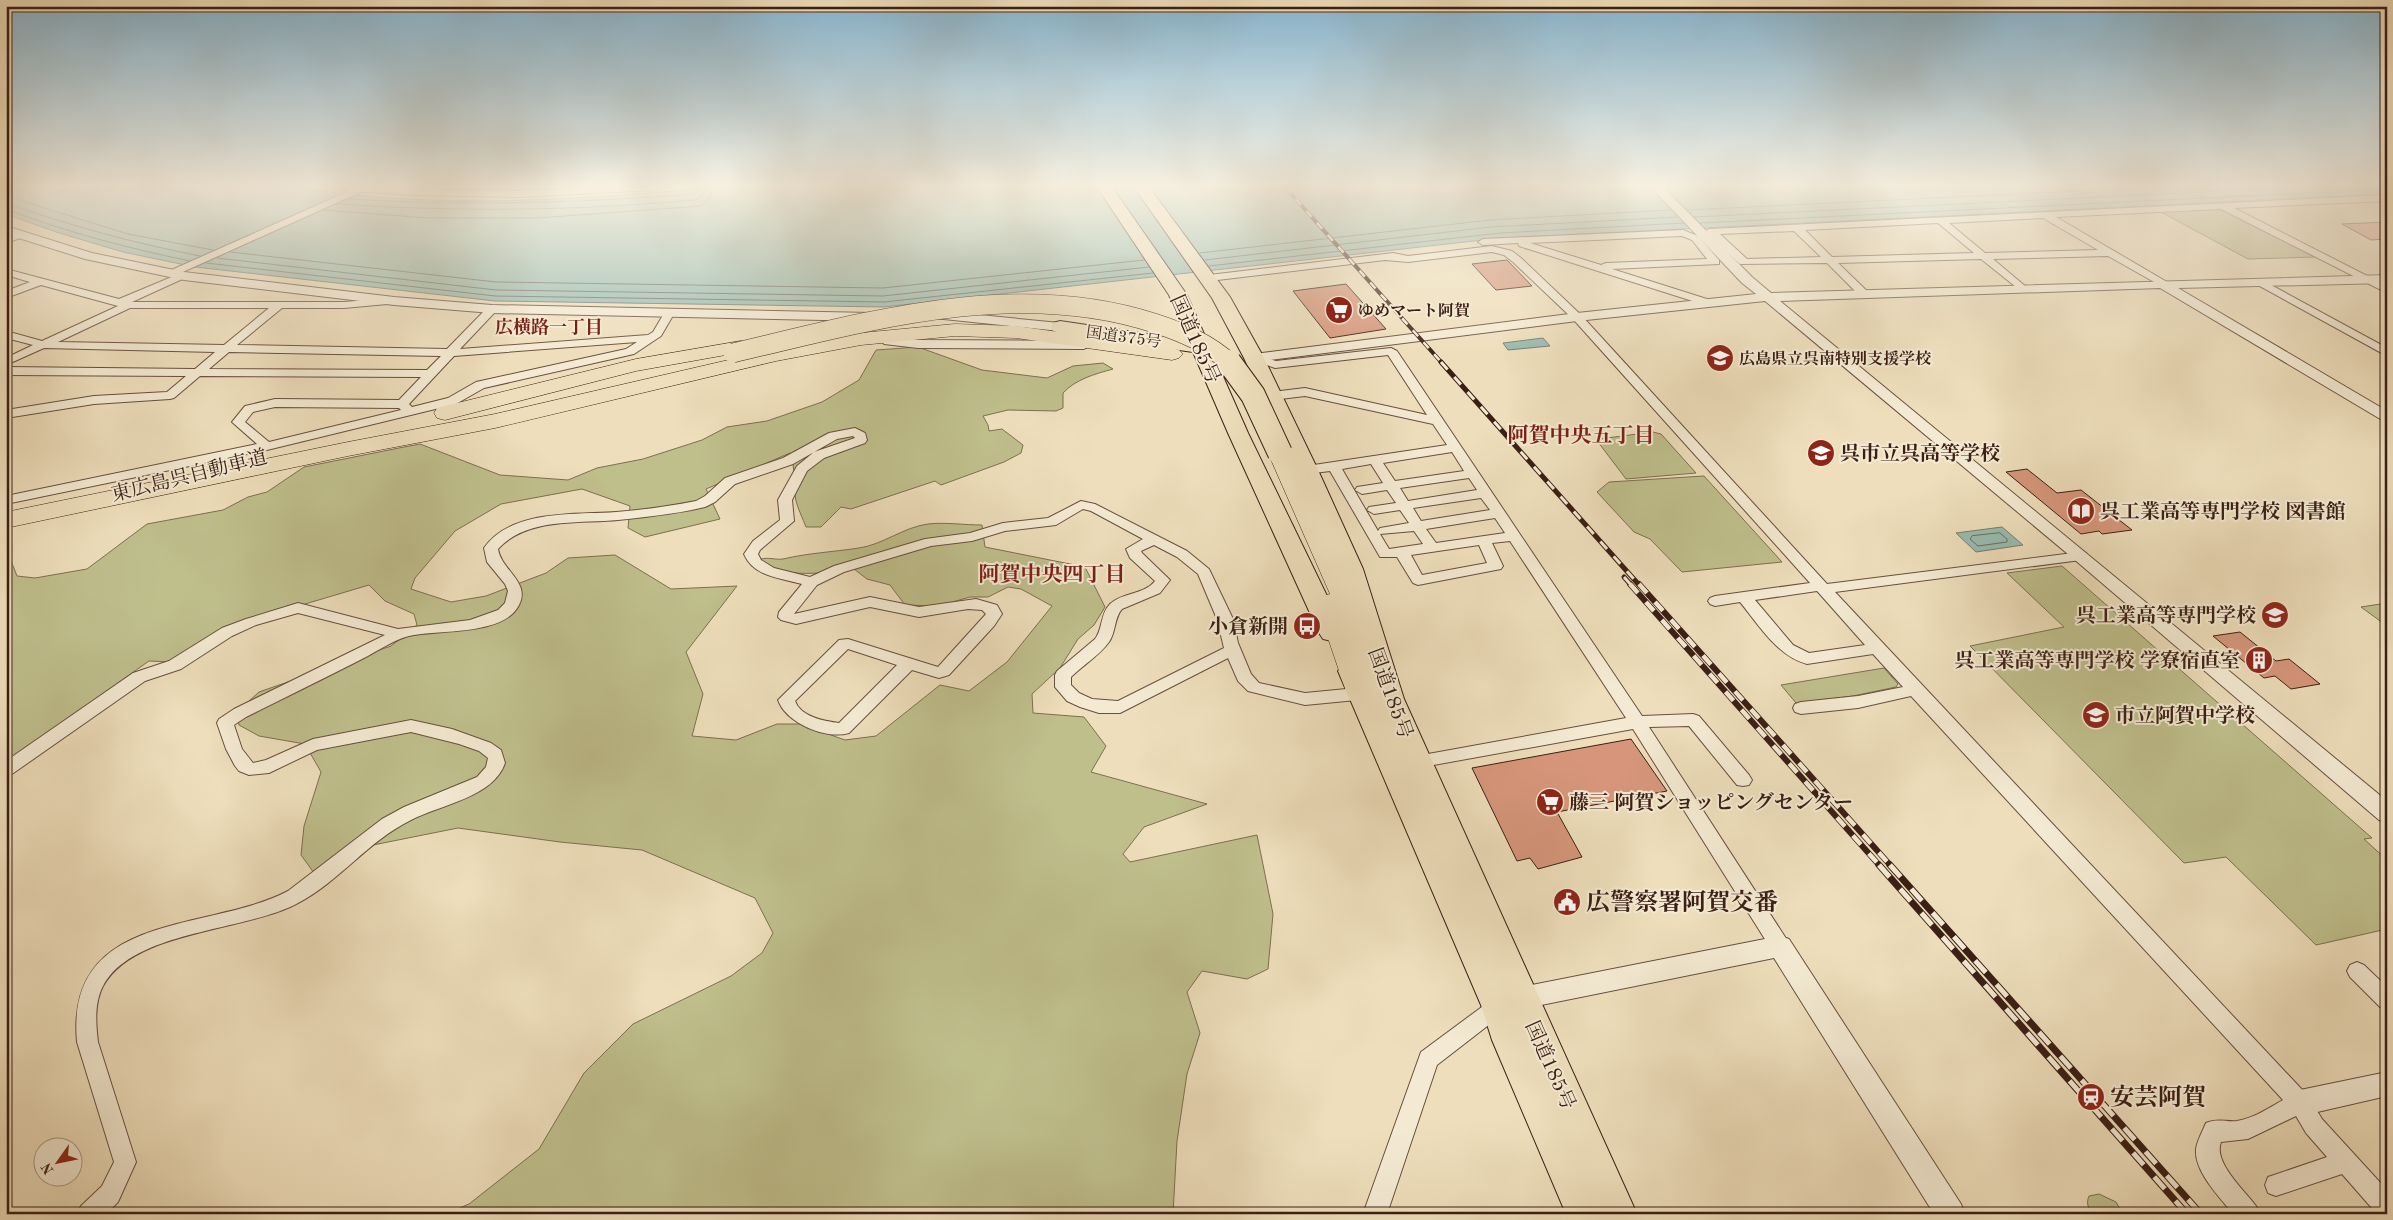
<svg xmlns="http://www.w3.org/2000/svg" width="2393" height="1220" viewBox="0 0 2393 1220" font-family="'Old Standard TT','Noto Serif JP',serif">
	<rect width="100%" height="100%" fill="#eedebb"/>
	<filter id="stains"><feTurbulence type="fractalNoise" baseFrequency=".004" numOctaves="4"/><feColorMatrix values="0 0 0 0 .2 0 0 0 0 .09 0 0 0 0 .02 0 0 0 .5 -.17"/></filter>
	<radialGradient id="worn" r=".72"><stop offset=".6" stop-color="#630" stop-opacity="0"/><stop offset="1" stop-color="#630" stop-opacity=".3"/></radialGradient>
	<g fill="#bfbf8c" stroke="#7d6f50">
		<path d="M2215,207L2229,211L2317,257L2248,259L2157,210Z"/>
		<path d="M918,347L982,370L1047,378L1073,366L1103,363L1113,369C1095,374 1076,379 1063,393V408L1056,411L1008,410L983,416L988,425L989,431L1002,429L1023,445L1021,453L1004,462L941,485L935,481L851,509L841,507L821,527H806C803,519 798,509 796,501C793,484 796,469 790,453L706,489L720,519L645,537L628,528L630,506L582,489L501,504L455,531L415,578L411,589L451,602L486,596L546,573L568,558L615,555L671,589L737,586L686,652L703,694L692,736L736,740L777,724H800L845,740L876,736L940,685L969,691L1007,662L1052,606L1021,589L1008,587L988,597H970L938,606L905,605L890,585L867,579L854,569C830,572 779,581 761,559C769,557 775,560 783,559C808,553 833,552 859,548C882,545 904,527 928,524C945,522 964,525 982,525L985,547L1085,567L1105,607L1094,625L1078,639L1060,668L1032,694L1033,713L1084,717L1106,746L1091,772L1207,804L1144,827L1123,854L1130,862L1257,835L1273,914L1268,969L1247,979L1202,971L1187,992L1200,1033L1187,1074L1177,1141L1173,1214H446L469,1204L539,1149L584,1073L633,1024L731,976L762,953L773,933L755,898L642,850L560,842L458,828L348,850L314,873L301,855L304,826L321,772L305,744L259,736L239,725L237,712L259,692L391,646L417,625L414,614L385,601L369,585L295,607L171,662L149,661L6,762V548L17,576L35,578L87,569L147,524L223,510L248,497L267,492L304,467L404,447L420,444L500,475L568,480L597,468L643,459L702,440L727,427L767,421L822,402L859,380L876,350Z"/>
		<path d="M1653,432L1661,434L1696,473L1626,479L1598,442L1599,439Z"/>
		<path d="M1704,476L1782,562L1682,572L1650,539L1634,532L1597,492L1609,482Z"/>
		<path d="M2062,566L2372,838L2364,839L2387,860V929L2316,945L2226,857L2184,863L1970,646L2064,627L2007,573Z"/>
		<path d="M2387,603V626L2361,607Z"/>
		<path d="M1884,668L1898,684L1896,687L1853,696L1796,703L1781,685Z"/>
		<path d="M2099,1194L2116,1202L2123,1214H2092C2088,1207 2086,1203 2089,1196Z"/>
	</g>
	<g fill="#99bcb1" stroke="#737d73">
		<path d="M6,187H298C435,211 583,199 721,187H2387V194L1501,238L884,307L495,301L195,267L123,252L56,232L6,214Z"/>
		<path d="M1543,338L1550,346L1508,350L1503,343Z"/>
		<path d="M2002,527L2023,545L1976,552L1956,533Z"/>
	</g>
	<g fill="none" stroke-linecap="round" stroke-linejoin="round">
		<g stroke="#6a6e63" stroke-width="1">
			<path d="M6,196L128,234L213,250"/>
			<path d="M349,199C464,206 579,203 694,194L698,192L699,187"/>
			<path d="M6,203C70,226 134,243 200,256"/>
			<path d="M337,204C457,212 575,211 695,200L703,195L705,187"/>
			<path d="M6,209C66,232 127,248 190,261"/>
			<path d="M323,210L427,218H537L701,206L710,198L713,187"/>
			<path d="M1687,210L2163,187"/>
			<path d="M1694,217L2304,187"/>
			<path d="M1700,223L2387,189"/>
			<path d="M230,252L496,282L883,288L1144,260"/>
			<path d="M1200,253L1490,220L1671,210"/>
			<path d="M217,258L496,290L883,296L1149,267"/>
			<path d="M1205,260L1491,227L1678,217"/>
			<path d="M206,263L495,296L884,302L1153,273"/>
			<path d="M1209,266L1500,233L1684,223"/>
			<path d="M2000,533L2007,539V542L1978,546L1970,539L1972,536Z"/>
		</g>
	</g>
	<g fill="#d7967b" stroke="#3b1f15">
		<path d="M2387,222V239L2371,240L2342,224Z"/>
		<path d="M1507,260L1532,286L1496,290L1472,264Z"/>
		<path d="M1346,284L1386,329L1330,338L1293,291Z"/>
		<path d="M2027,469L2057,493L2081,490L2132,530L2102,534L2099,531L2081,534L2006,472Z"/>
		<path d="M2240,632L2276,661L2289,659L2320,684L2291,689L2275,676L2264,678L2213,636Z"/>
		<path d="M1631,739L1667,791L1557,812L1582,857L1538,869L1530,858L1517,861L1472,768Z"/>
	</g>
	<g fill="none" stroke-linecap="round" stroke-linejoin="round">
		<g stroke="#684f3e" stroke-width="2">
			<g id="minor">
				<path d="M358,187L361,188V192L176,275L184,273L189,276L132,302H344L394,298L398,299V303L344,308H282L237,345L447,349L488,307H496V311L460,349L648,335L653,332L666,310H674L675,312L661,336L634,354L484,388L456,404L267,450L6,504V496L257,444L232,422L245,406L275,399L399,400L421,377L200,376L174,398L170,399L94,404L6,418V410L94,396L167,392L186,376L6,375V367L195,369L215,352L44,348L6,365V358L33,345L6,338V331L42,341L118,306L41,285L6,298V291L30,282L6,275V269L119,299L174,276H167V272ZM130,308H269L224,345L58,342ZM637,342L626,349L476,382L448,398L412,407L409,404L454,356ZM229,352L441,356L427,370L209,369ZM275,407L399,408L401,410L269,442L245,422L253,412Z"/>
				<path d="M2387,195V201L2234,208L2387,286V293L2221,209L2056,217L2167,282L2168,284L2163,287L2108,256L1993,259L2025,286V290L2021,291L1981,259L1838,263L1867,291L1868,293L1863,296L1859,295L1827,263L1740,264L1704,232L1709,229ZM2043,218L2098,250L1985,253L1949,223ZM1938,223L1974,253L1832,257L1805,230ZM1794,231L1821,257L1747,259L1720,234Z"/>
				<path d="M1683,230L1698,236L1719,260V264L1612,269L1710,300V304H1702L1519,246L1518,243L1483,245L1478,242L1483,239ZM1682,236L1692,240L1707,259L1606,263L1601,265L1530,243Z"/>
				<path d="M20,232L23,233V237L6,243V237Z"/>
				<path d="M1492,246L1512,251L1521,258L1581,315L1827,584L2081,552L2086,553L2088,556L2086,559L2081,560L1835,592L2308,1096L2322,1119L2387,1190V1214H2377L2342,1174L2276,1196L2268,1193L2265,1185L2268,1177L2327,1157L2306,1133L2296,1116L2248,1139L2221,1142C2213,1162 2244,1190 2256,1206L2260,1214H2233C2220,1197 2194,1172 2196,1149C2197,1141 2203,1130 2206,1123C2217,1118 2226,1122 2237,1121C2254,1118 2269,1108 2283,1100L1911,696L1858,708L1801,714L1795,712L1793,708L1795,704L1801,702L1858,696L1903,687L1873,654L1807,664C1777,656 1759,625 1740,602L1715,606L1710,604L1708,601L1710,598L1715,596L1810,583L1573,319L1513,262L1504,255L1492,252L1408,262L1385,260L1209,281L1204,278L1209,275L1393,253L1408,256ZM1817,591L1818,592L1865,645L1809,653L1793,645L1755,600Z"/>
				<path d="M2260,279L2387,348V356L2256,284V280Z"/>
				<path d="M1391,348L1397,351L1642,716L1693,714L1699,716L1749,775L1752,780L1749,785L1743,786L1737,785L1689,726L1649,727L1787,940L1790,946L1787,952L1780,954L1773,952L1633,729L1417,768L1411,766L1408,762L1411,758L1417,756L1626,718L1510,541L1492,543L1503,566L1501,569L1418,585L1413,583L1397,557H1380L1330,471L1307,474L1300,470L1307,466L1447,445L1433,424L1305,396L1272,400L1266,396L1272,392L1305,388L1427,415L1388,355L1275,368L1248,358L1254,355L1276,361ZM1452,452L1464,471L1395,481L1383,463ZM1371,464L1383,483L1357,487L1355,490L1362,494L1387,490L1396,503L1369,507L1367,510L1374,514L1400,510L1409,523L1380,528L1378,531L1342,469ZM1469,478L1477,490L1408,501L1400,488ZM1481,498L1490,510L1421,521L1413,508ZM1495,518L1505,533L1436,543L1426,529ZM1414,531L1423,544L1389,549L1380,534ZM1479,545L1487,563L1422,575L1411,555Z"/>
				<path d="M855,428L865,433L867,440L865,443L824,458L807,471L792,500L794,521L760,550L758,554L761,560L774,568L810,577L834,566L925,539L970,533L1003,523L1048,518L1081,501L1095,504L1187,551L1209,569L1233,619L1238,643L1251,674L1259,683L1305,693L1367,687L1373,689L1375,693L1373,697L1367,699L1305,705L1248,691L1238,681L1228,658L1120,713H1099L1080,707L1067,701L1055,687V675L1057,671L1095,639C1103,629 1100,614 1110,604C1123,592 1144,595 1155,581L1130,558L1126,549L1143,539L1091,511L1083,509L1056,525L1005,531L972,541L931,546L844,572L817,585L794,614L870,597L919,607L976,599L997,605L1002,614L994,626L949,675L939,678L912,670L849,733C826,740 786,723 778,700L839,640L848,639L938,667L986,614L982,610L968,609L919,617L870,607L796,624L781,620L778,617L779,612L802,584C780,578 754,577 744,554L753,541L780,520L778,500L797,466L814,452L855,438L853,436L837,439L793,464L735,484L715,502L705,507C676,514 647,517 618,520C579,524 527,517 498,549C501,570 531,582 519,605C504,636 438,629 409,636C393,640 376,652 362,659C323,679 284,698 246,717L234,725L242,749L253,763L266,760L313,739L411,720L452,729L491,743L501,750L505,763C494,797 440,805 411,820C368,841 340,881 298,903C245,932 133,930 103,986C94,1003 96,1025 98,1042L136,1162L118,1202L106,1214H77L81,1206L102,1186L114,1162L77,1042C65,910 208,933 288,891L382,819L404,807L477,777L486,767L488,758L479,751L459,744L411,732L317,750L269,773L249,775L239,771L235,766L226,749L217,723L219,719L234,709L385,635L298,613L256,625L232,636L181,669L145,681L12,774L6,776V761L133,673L169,661L222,628L246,619L298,603L398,629L470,620L498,610L505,603L508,591L505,584L487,562L484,548C511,509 575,515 616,512C643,510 670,506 696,501L705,496L725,478L783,458L829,433ZM1154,545L1177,557L1198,574L1217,619L1224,648L1118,701L1092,699L1079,693L1071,685V677C1083,665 1099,656 1109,642C1116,632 1114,618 1122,609L1160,593L1170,580L1142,553L1141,551ZM848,649L897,665L839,723C824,721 801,717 795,701Z"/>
				<path d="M2357,962L2364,965L2387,987V1010L2380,1007L2350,977L2347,971L2350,965Z"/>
				<path d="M1501,995L1508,998L1511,1004L1508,1010L1437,1065L1387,1214H1363L1421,1052L1494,998Z"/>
			</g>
		</g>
		<g stroke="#684f3e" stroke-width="2">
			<g id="tertiary">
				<path d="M332,187L520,191L594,187H660L654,190L520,197L412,195L338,190Z"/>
				<path d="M1651,187H1663L1752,277L1771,293L2387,275V283L2178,288L2387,411V423L2160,288L1780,301L2387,801V822L2379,820L2075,560L1765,301L1577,321L1254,362L1247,358L1254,354L1577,313L1756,294L1742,283Z"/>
				<path d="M6,226L92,253L184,272L394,297L492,305L872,313L879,317L872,321L492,313L394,305L184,280L85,259L6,234Z"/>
				<path d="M939,311L1060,323L1067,327L1060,331L934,318L932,315L934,312Z"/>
				<path d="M889,337L918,340L1084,341L1091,345L1084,349L918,348L884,344L882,341L884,338Z"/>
				<path d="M1780,936L1789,939L1961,1204L1965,1214H1934L1774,958L1521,1009L1512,1006L1508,998L1512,990L1521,987Z"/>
				<path d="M2387,1072V1096L2300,1116L2290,1112L2286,1103L2290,1094L2300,1090Z"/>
			</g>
		</g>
		<g stroke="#3b1f15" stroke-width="2">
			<g id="trunk">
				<path d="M1097,187H1112L1187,295L1208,343L1222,346L1225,350L1222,354L1214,356L1248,433L1345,633L1341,639L1332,641L1323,639L1319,633L1228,433L1193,352L1060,333L1053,331L1051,327L1053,323L1060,321L1188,340L1169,295Z"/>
				<path d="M1134,187H1149L1230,297L1264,358L1318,470L1363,569L1404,699L1637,1214H1566L1492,1040L1481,1005L1338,671L1342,665L1351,662L1360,665L1376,697L1339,569L1244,358L1212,298Z"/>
			</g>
		</g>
		<g stroke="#3b1f15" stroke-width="1">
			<g id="motorway">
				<path d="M955,324L1016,326L1172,348L1179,350L1183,354L1179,358L1172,360L1016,338L955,336L861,345L776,361L495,428L348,456L6,528V512L348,442L495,414L776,349L861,333Z"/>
				<path d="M741,341L748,343L751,347L748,351L636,371L445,420L437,418L434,413L437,408L636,359Z"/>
				<path d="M1280,446L1288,448L1292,453L1401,690L1396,697L1386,700L1375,697L1372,701L1362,704L1352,701L1347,694L1316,603L1320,597L1330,594L1268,453L1272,448Z"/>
			</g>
		</g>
		<use href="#minor" fill="#f4ead3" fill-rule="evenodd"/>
		<use href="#tertiary" fill="#f4ead3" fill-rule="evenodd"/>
		<use href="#trunk" fill="#eedebb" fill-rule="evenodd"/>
		<use href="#motorway" fill="#eedebb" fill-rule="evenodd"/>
		<g stroke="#3b1f15" stroke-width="4">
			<path id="rail-far3" d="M1285,187L1442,363"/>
		</g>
		<g stroke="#3b1f15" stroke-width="5">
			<g id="rail-far2">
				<path d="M1441,362L1640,586"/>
				<path d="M1624,577L1632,586"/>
			</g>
		</g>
		<g stroke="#3b1f15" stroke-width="6">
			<g id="rail-far1">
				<path d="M1630,584L1880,866"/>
				<path d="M1639,584L1891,866"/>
			</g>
		</g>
		<g stroke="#3b1f15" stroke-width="7">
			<g id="rail">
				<path d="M1879,865L2187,1214"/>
				<path d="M1890,865L2201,1214"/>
			</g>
		</g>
		<use href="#rail-far3" stroke="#f4ead3" stroke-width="2.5" stroke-dasharray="8" stroke-linecap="butt"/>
		<use href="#rail-far2" stroke="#f4ead3" stroke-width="3" stroke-dasharray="10" stroke-linecap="butt"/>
		<use href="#rail-far1" stroke="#f4ead3" stroke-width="4.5" stroke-dasharray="12" stroke-linecap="butt"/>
		<use href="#rail" stroke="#f4ead3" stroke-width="5" stroke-dasharray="16" stroke-linecap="butt"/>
		<g stroke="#3b1f15" stroke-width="20" stroke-linecap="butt">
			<path id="motorway-bridge-far1" d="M733,353C868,321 1017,278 1154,323C1182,332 1208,343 1230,363"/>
		</g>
		<g stroke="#3b1f15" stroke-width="26" stroke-linecap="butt">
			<path id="motorway-bridge" d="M1229,362L1253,395L1280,453"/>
		</g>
		<use href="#motorway-bridge-far1" stroke="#eedebb" stroke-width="19"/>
		<use href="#motorway-bridge" stroke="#eedebb" stroke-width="24"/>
	</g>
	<linearGradient id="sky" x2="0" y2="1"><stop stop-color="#88b7d2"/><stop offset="0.52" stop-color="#f7f0e0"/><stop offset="1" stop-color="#f7f0e0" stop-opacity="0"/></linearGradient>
	<rect width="2393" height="357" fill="url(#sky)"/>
	<defs>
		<g id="supermarket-disc" transform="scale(1.4375)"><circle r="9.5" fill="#8f2418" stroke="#f4ead3"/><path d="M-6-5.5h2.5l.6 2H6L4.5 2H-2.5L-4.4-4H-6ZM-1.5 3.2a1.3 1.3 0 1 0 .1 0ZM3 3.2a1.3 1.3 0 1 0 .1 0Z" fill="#fff"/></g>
		<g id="school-disc" transform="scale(1.4375)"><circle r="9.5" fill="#8f2418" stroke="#f4ead3"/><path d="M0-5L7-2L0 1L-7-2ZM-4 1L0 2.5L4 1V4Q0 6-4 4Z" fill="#fff"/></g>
		<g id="library-disc" transform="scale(1.4375)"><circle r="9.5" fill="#8f2418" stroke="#f4ead3"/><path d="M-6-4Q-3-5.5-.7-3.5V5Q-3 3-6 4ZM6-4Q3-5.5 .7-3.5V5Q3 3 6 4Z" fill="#fff"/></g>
		<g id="bus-disc" transform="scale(1.4375)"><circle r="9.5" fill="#8f2418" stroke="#f4ead3"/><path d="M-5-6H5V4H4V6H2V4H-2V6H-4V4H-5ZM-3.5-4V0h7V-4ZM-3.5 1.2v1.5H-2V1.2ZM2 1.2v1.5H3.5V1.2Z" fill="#fff"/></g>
		<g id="building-disc" transform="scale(1.4375)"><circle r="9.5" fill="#8f2418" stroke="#f4ead3"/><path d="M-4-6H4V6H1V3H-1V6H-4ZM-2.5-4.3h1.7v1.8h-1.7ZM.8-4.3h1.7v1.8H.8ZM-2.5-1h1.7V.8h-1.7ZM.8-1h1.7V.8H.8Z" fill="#fff"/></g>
		<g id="civic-disc" transform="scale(1.4375)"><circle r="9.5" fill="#8f2418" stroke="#f4ead3"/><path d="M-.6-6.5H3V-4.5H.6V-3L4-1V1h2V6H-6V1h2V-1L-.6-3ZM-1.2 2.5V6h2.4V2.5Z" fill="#fff"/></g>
		<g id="station-disc" transform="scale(1.4375)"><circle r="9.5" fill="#8f2418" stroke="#f4ead3"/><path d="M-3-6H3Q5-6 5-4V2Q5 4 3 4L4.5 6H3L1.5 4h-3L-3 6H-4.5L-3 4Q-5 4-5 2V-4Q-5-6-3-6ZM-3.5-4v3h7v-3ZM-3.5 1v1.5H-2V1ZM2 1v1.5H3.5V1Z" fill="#fff"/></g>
	</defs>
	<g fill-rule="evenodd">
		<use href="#supermarket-disc" x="1339" y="310"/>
		<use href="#school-disc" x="1720" y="358"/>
		<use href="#school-disc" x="1821" y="453"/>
		<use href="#library-disc" x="2081" y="511"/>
		<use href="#school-disc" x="2275" y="615"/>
		<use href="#bus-disc" x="1307" y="626"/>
		<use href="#building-disc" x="2259" y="660"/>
		<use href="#school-disc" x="2096" y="715"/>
		<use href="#supermarket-disc" x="1550" y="802"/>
		<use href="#civic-disc" x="1567" y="902"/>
		<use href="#station-disc" x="2091" y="1097"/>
	</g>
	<g text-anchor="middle" stroke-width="4" stroke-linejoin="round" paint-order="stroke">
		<g font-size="16" font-weight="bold" fill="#3b1f15" stroke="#f4ead3" text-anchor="start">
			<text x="1358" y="316">ゆめマート阿賀</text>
			<text x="1739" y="364">広島県立呉南特別支援学校</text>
		</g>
		<g font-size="16" fill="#3b1f15" stroke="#f4ead3">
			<text transform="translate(1124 336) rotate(8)" y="6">国道375号</text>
		</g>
		<g font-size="18" font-weight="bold" fill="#7a1f14" stroke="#f4ead3">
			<text x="549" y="333">広横路一丁目</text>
		</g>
		<g font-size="20" fill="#3b1f15" stroke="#f4ead3">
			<text transform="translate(1196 339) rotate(66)" y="7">国道185号</text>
			<text transform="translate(189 475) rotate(-14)" y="7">東広島呉自動車道</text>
			<text transform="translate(1391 693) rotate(70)" y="7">国道185号</text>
			<text transform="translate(1551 1065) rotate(66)" y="7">国道185号</text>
		</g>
		<g font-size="20" font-weight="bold" fill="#3b1f15" stroke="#f4ead3" text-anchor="start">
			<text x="1840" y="460">呉市立呉高等学校</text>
			<text x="2100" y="518">呉工業高等専門学校 図書館</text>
			<text x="2256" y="622" text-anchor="end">呉工業高等専門学校</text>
			<text x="1288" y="633" text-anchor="end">小倉新開</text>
			<text x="2240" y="667" text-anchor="end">呉工業高等専門学校 学寮宿直室</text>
			<text x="2115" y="722">市立阿賀中学校</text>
			<text x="1569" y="809">藤三 阿賀ショッピングセンター</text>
		</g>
		<g font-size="21" font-weight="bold" fill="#7a1f14" stroke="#f4ead3">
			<text x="1581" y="442">阿賀中央五丁目</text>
			<text x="1052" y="581">阿賀中央四丁目</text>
		</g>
		<g font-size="24" font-weight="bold" fill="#3b1f15" stroke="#f4ead3" text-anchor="start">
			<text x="1586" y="910">広警察署阿賀交番</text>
			<text x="2110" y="1105">安芸阿賀</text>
		</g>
	</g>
	<rect width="2393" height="1220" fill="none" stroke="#eedebb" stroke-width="25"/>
	<rect x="8" y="8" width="2378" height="1205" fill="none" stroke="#3b1f15" stroke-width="2.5"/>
	<rect x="12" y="12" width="2368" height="1195" fill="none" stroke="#3b1f15"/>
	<g transform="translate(58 1162) rotate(237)"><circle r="24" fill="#f4ead3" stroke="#aa9987"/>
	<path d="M0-4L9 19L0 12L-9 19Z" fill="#8f2418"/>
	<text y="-8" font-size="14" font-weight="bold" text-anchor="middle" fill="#3b1f15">N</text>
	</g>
	<rect width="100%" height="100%" filter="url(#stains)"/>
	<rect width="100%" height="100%" fill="url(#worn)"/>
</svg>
